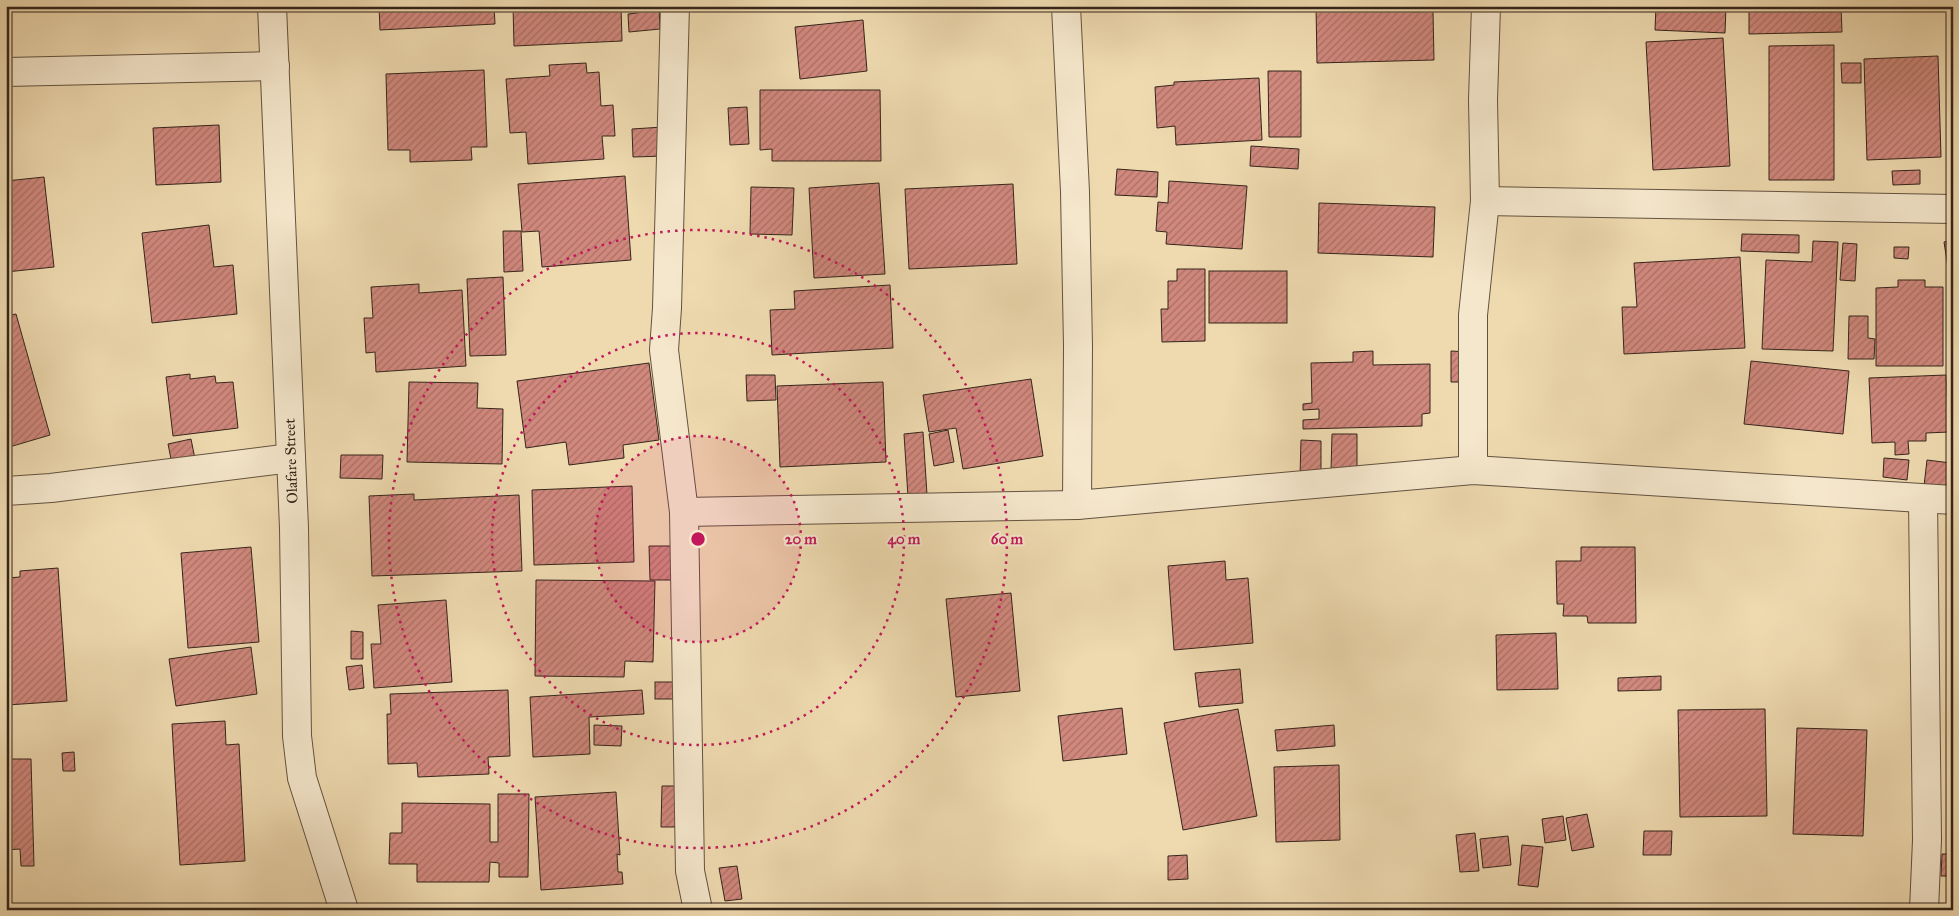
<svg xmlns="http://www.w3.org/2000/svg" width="1959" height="916" viewBox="0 0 1959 916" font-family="'IM FELL Great Primer',serif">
	<defs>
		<pattern id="building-hatch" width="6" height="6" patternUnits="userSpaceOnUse" patternTransform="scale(1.25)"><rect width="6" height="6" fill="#d1887d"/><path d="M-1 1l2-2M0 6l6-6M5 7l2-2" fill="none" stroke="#aa6f66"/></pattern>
	</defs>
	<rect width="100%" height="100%" fill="#efdab0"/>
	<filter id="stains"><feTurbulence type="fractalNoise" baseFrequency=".004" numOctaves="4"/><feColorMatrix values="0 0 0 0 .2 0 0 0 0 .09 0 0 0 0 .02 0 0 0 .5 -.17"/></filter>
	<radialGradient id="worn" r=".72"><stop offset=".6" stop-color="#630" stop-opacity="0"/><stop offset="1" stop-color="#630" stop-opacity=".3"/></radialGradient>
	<g fill="url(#building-hatch)" stroke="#34251b">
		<path d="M379,6H494L495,24L380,30Z"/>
		<path d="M513,6H621L622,41L514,46Z"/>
		<path d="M636,6H659L660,29L629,32L628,14L637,13Z"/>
		<path d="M1316,6H1413V12L1433,11L1434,60L1317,63Z"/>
		<path d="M1656,6H1726L1725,33L1655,30Z"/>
		<path d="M1749,6H1841L1842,32L1749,34Z"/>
		<path d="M863,20L867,71L800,79L795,27Z"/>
		<path d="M6,27H8L10,54L6,55Z"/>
		<path d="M1723,38L1730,166L1653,170L1646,42Z"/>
		<path d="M1834,45V180H1769V46Z"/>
		<path d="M1938,56L1941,157L1867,160L1864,59Z"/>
		<path d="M586,63L587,73L599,72L601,106L613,105L615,136H602L604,159L528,164L526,132L510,133L506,79L550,76L549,65Z"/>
		<path d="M1841,63H1861V83H1842Z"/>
		<path d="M484,70L487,147H471L472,160L410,162V150H388L386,74Z"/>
		<path d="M1268,71H1301V137H1269Z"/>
		<path d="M1259,78L1262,140L1176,145L1175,126L1157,128L1155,87L1174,85V82Z"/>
		<path d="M760,90H880L881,161H772V149L760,150Z"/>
		<path d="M747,107L749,144L730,145L728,108Z"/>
		<path d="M219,125L221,182L156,185L153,128Z"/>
		<path d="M663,127L664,156L633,157L632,129Z"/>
		<path d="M1251,146L1299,149L1298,169L1250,166Z"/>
		<path d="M1117,169L1158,172L1157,197L1115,195Z"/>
		<path d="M1920,170V184L1893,185L1892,171Z"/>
		<path d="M625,176L631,260L542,267L539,231L522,232L518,184Z"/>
		<path d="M44,177L54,267L6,272V181Z"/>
		<path d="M1169,181L1247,186L1242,249L1166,244L1167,232L1156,231L1158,202L1168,203Z"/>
		<path d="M879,183L885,274L814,278L809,188Z"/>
		<path d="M1013,184L1017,264L909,269L905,189Z"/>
		<path d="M751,187L794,188L792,235L750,234Z"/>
		<path d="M1319,203L1435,207L1433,257L1318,253Z"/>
		<path d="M209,225L214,267L233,265L237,314L152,323L142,233Z"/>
		<path d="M503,231H521L523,271L504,272Z"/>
		<path d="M1742,234L1799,235V253L1741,251Z"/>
		<path d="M1953,240V267L1948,268L1944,242Z"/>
		<path d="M1813,241L1838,242L1833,351L1762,349L1766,260L1812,262Z"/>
		<path d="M1843,243L1857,244L1855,281L1840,280Z"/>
		<path d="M1894,247H1909L1908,259L1894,258Z"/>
		<path d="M1740,257L1745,348L1624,354L1622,307H1637L1634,263Z"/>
		<path d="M1177,269H1205V341L1162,342L1161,309H1168V281H1177Z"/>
		<rect x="1209" y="271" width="78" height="52"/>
		<path d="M503,277L506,355L470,356L467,279Z"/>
		<path d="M1898,280H1925V287H1943V366H1876V288L1898,287Z"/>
		<path d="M419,284V293L462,290L466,366L376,372L375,352L366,353L364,318H373L371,287Z"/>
		<path d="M890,285L893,348L772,355L770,310L795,309L794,291Z"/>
		<path d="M16,314L50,435L6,448V316Z"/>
		<path d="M1849,316H1868V338L1875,339L1874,359H1848Z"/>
		<path d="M1373,351V365L1430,364V413L1422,414V426L1303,429V420L1319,419V409L1303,410V404L1312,403L1311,363L1353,362V352Z"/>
		<path d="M1451,351L1469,352V382H1451Z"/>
		<path d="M1751,361L1849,371L1843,434L1744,424Z"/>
		<path d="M649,363L659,440L623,445L624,458L569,465L566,442L526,448L517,381Z"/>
		<path d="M190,374V379L215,376L216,383L233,382L238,428L173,436L166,377Z"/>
		<path d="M746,375H775L776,400L747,401Z"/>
		<path d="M1946,375L1949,432L1926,433V441H1908L1909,454L1895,455V442L1872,443L1869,378Z"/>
		<path d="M1031,379L1043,456L963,469L956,428L929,432L923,395Z"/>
		<path d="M409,382L478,383L477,408L503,409L502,464L407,462Z"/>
		<path d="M883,382L886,462L780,467L777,386Z"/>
		<path d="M948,430L954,462L934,466L929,434Z"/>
		<path d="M923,432L927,495L908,497L904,434Z"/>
		<path d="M1332,434H1357V472L1331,471Z"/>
		<path d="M191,439L195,459L172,464L168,444Z"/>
		<path d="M1301,440L1321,441V477L1300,476Z"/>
		<path d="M341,455H383L382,479L340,478Z"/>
		<path d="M1884,458L1909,460L1907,480L1883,477Z"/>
		<path d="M1927,460L1951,463L1949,488L1924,486Z"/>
		<path d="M632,486L634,562L534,565L532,490Z"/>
		<path d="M414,494V500L519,495L522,571L372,576L369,496Z"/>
		<path d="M649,546H675L676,580H650Z"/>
		<path d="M251,547L259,642L188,648L181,553Z"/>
		<path d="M1581,547H1635L1636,623H1588L1587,616H1563L1564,604H1557L1556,561H1581Z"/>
		<path d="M1225,561L1226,580L1248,578L1253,643L1174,650L1168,566Z"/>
		<path d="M58,568L67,701L7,705L6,578L20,577V571Z"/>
		<path d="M536,580L655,581L653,662L625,661L624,677L535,676Z"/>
		<path d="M1011,593L1020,691L956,697L946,599Z"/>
		<path d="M446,600L452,682L374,688L371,644H381L378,605Z"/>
		<path d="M351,631L363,632V659H351Z"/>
		<path d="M1556,633L1558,689L1497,690L1496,635Z"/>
		<path d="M251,647L257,694L176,706L169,659Z"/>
		<path d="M362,665L364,688L349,690L346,667Z"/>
		<path d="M1240,669L1243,703L1199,707L1195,673Z"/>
		<path d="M1661,676V690L1618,691V678Z"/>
		<rect x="655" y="682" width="21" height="17"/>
		<path d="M508,690L510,756L488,757L489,774L418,777L417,763L388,764L387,714H391L390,694Z"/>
		<path d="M642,690L644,714L589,717L590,754L533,757L530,697Z"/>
		<path d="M1122,708L1127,754L1063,761L1058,716Z"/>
		<path d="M1238,709L1257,816L1183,830L1164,723Z"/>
		<path d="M1765,709L1767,816L1680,817L1678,710Z"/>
		<path d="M225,721L226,745L239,744L245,861L180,865L172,724Z"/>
		<path d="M594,725L622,726L621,746L594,745Z"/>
		<path d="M1334,725L1335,746L1277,751L1275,730Z"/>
		<path d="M1797,728L1867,730L1863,836L1793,834Z"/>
		<path d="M11,745V759H31L34,866H21L20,849L6,850V746Z"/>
		<path d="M74,752L75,771H63L62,753Z"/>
		<path d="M1339,765L1340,840L1276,842L1274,767Z"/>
		<path d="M662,786H684L683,827H661Z"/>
		<path d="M616,792L620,855L617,854L618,872H622L623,884L541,890L535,797Z"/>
		<path d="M498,794H529L528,877H499V863L490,862L489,882H417V864H389L390,833H402V803L490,804V842H498Z"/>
		<path d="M1587,814L1594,847L1572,851L1566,818Z"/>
		<path d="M1563,816L1566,840L1545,843L1542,819Z"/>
		<path d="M1644,831H1672L1671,855H1643Z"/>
		<path d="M1475,833L1479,871L1460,872L1456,835Z"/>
		<path d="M1508,836L1511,865L1483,868L1480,839Z"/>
		<path d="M1522,845L1543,847L1538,887L1518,885Z"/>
		<path d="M1942,854H1953V876H1941Z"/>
		<path d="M1187,855L1188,879L1168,880V856Z"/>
		<path d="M737,866L742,899L725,901L719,868Z"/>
	</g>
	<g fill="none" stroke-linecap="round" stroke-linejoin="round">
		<g stroke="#635240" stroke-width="30">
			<g id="street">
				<path d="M272,6L294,528L297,736L302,778L344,910"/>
				<path d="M675,6L667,308L664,350L684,512L690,871L698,910"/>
				<path d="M1066,6L1075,192L1078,346L1077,505"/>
				<path d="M6,72L275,66"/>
				<path d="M1485,201L1953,209"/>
				<path d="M1473,470V315L1485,201L1483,100L1486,6"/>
				<path d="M6,491L51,488L291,458"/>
				<path d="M1923,499L1927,840L1924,910"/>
				<path d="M684,512L1077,505L1473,470L1953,500"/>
			</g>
		</g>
		<use href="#street" stroke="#f5e7cc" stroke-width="28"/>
	</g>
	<circle cx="698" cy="539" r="103" fill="#c2185b" fill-opacity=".12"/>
	<g fill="none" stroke="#c2185b" stroke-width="2.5" stroke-dasharray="2.5 5">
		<circle cx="698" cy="539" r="103"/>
		<circle cx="698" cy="539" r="206"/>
		<circle cx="698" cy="539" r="309"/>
	</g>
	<g text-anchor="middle" stroke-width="4" stroke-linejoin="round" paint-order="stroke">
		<g font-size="15" fill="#34251b" stroke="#f5e7cc">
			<text transform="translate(291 461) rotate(-92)" y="5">Olafare Street</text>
		</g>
	</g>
	<circle cx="698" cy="539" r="8" fill="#c2185b" stroke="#f5e7cc" stroke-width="2.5"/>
	<g font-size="15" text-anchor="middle" font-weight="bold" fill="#c2185b" stroke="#f5e7cc" stroke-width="4" stroke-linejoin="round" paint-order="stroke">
		<text x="801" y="544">20 m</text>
		<text x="904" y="544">40 m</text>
		<text x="1007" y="544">60 m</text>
	</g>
	<rect width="1959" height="916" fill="none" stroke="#efdab0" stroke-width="25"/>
	<rect x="8" y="8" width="1944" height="901" fill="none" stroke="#34251b" stroke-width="2.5"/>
	<rect x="12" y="12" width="1934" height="891" fill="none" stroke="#34251b"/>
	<rect width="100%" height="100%" filter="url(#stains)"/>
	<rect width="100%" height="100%" fill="url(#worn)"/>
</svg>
